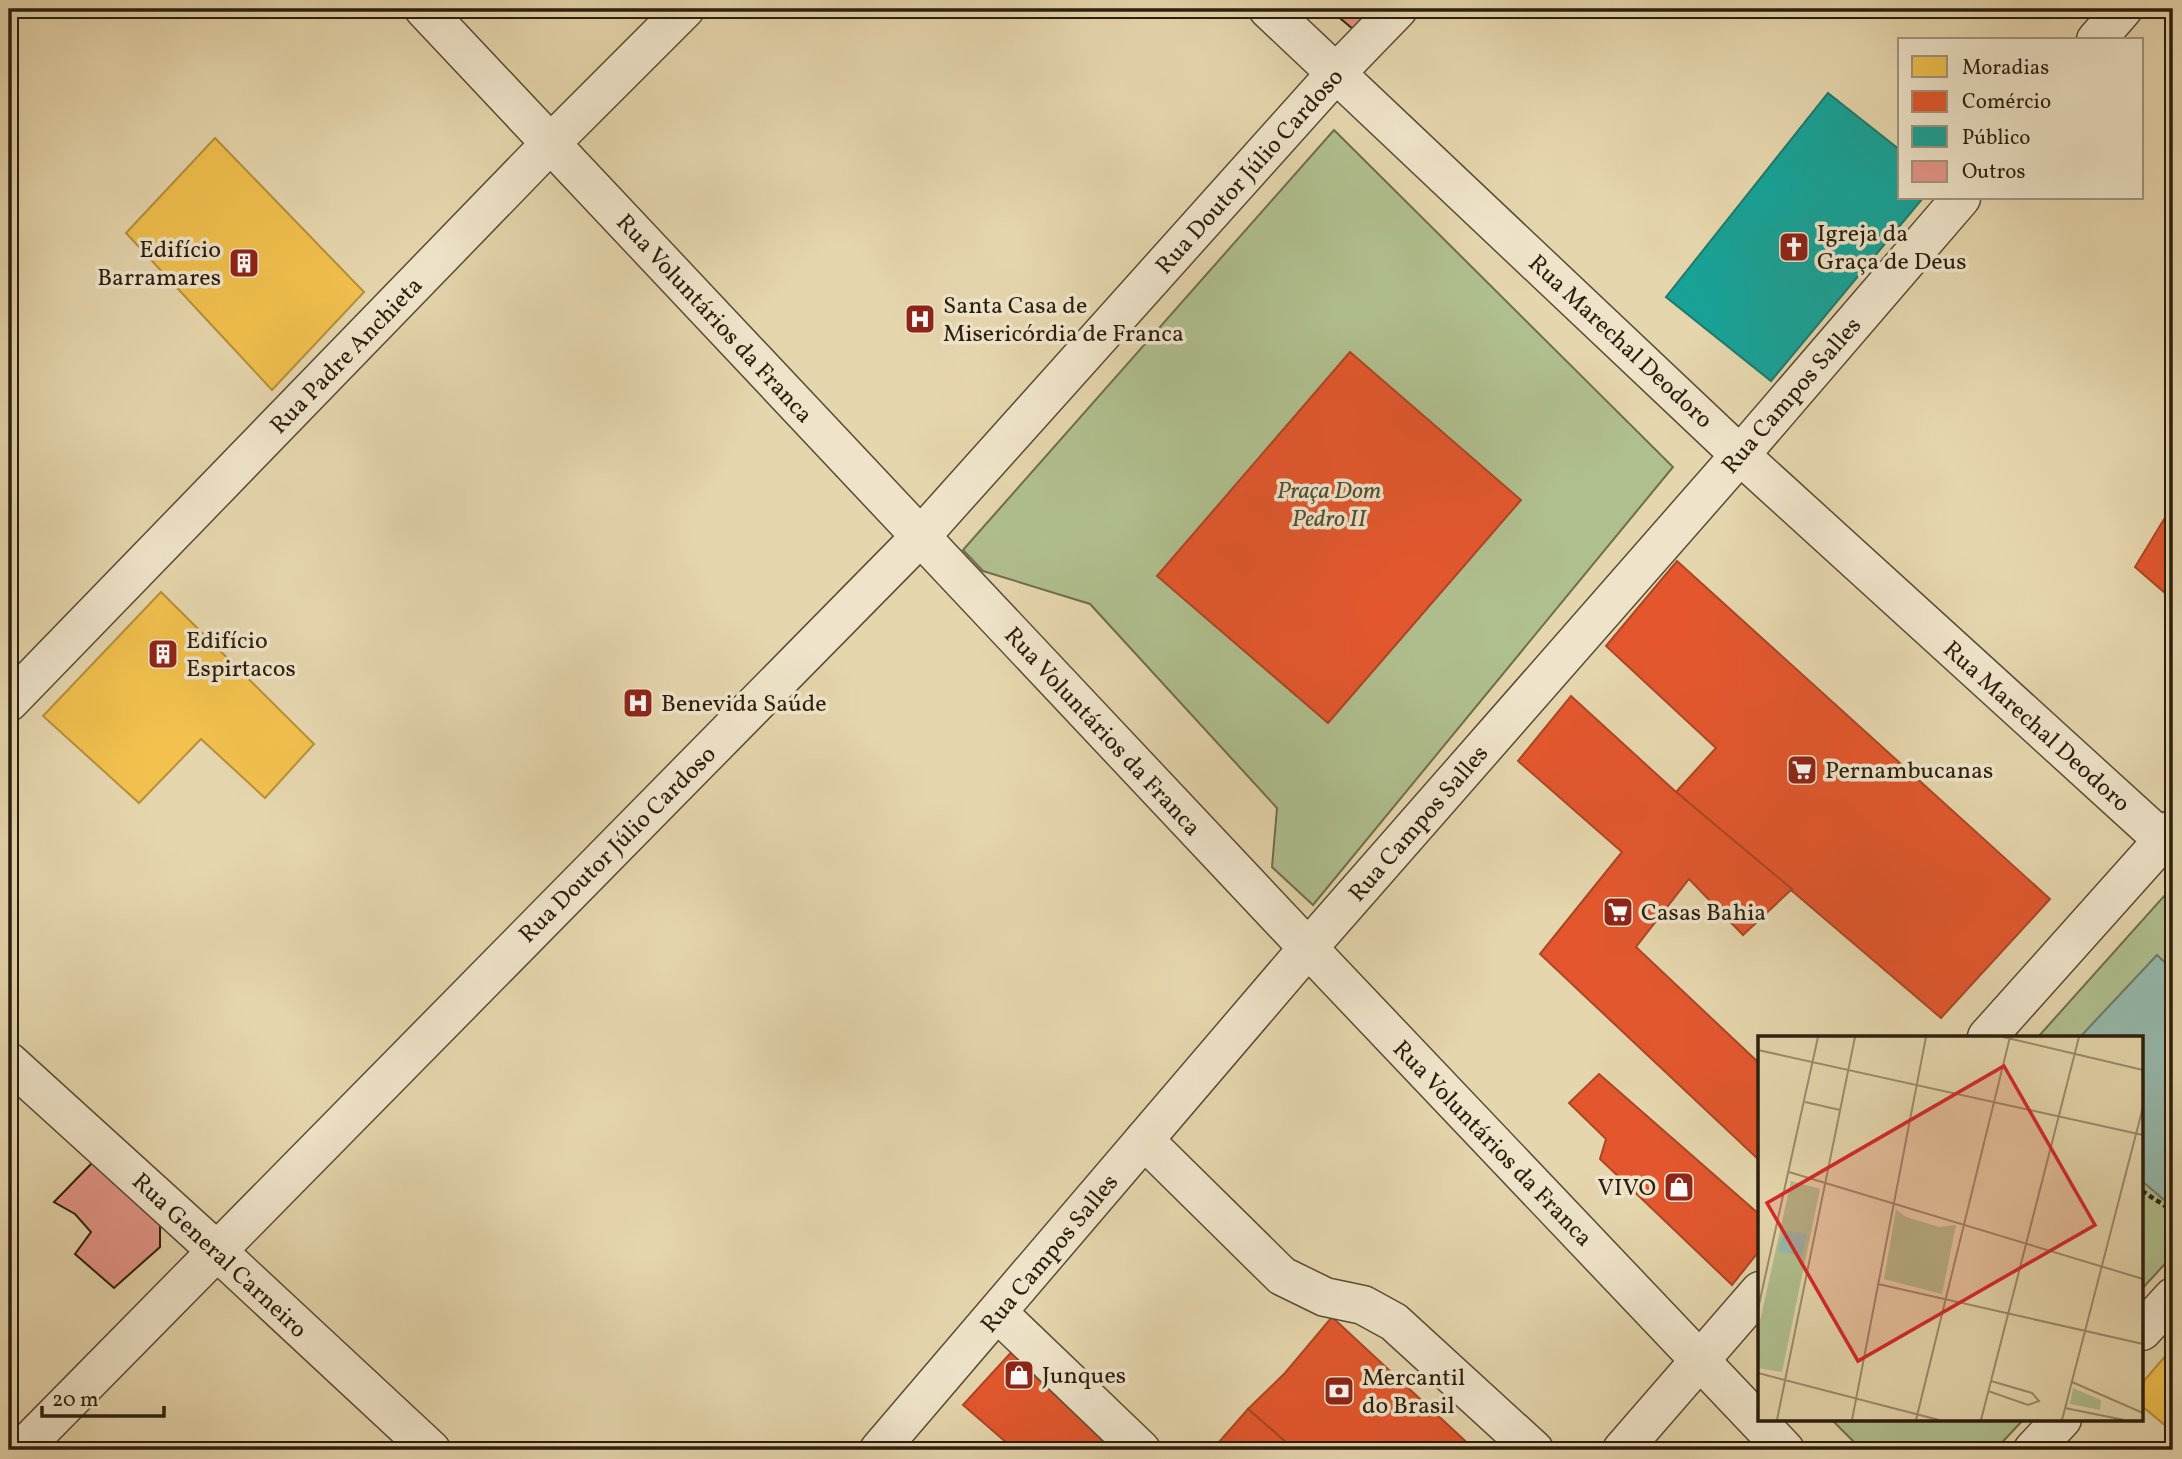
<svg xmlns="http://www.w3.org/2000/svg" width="2182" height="1459" viewBox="0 0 2182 1459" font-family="Vollkorn,serif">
	<rect width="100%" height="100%" fill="#e6d6ad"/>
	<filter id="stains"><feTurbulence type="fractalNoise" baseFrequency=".00286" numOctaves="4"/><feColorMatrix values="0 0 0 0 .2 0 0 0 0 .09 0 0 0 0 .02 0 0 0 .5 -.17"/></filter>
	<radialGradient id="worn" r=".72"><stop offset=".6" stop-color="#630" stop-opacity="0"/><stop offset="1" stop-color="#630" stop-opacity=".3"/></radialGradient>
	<g fill="#b0bf8e" stroke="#6e6e4e" stroke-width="2">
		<path d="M1334,130L1673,467L1313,905L1272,867L1277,808L1090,604L983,571L963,550Z"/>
		<path d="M2173,886V1255L2142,1289V1037H2038Z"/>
		<path d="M1831,1419H2024L1995,1450H1862Z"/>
	</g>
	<path fill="#96b9ac" stroke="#6b7b6c" stroke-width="2" d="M2157,955L2173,970V1205L2171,1206L2142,1181V1037H2080Z"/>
	<g fill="#f2c14e" stroke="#b6903a" stroke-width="2">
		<path d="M215,138L364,292L272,390L126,233Z"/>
		<path d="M161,592L314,744L265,798L201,739L139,803L43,716Z"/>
		<path d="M2173,1347V1432L2142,1406V1383Z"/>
	</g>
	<g fill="#e4572e" stroke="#ac4624" stroke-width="2">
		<path d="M1350,352L1521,500L1328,723L1157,576Z"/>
		<path d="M2166,516L2173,522V600L2135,567Z"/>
		<path d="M1677,561L2050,899L1941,1018L1676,792L1716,748L1606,646Z"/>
		<path d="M1571,696L1676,792L1792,889L1743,935L1689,879L1636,947L1760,1064V1161L1540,954L1622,852L1518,761Z"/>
		<path d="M1599,1074L1760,1215V1250L1732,1285L1600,1159L1606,1139L1569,1103Z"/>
		<path d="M1332,1317L1475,1450H1295L1248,1409L1285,1373Z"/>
		<path d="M1017,1346L1128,1450H1015L963,1405Z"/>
		<path d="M1248,1409L1295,1450H1212Z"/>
	</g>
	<path fill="#17a398" stroke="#1d7b6e" stroke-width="2" d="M1828,93L1900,150V198H1923L1771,381L1666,297Z"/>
	<g fill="#e69688" stroke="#2b1e0d" stroke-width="2">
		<path d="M1329,9H1374L1354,30Z"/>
		<path d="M92,1163L160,1223V1247L114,1288L75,1254L91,1232L75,1214L54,1202Z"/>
	</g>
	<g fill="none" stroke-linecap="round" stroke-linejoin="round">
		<g stroke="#5a4c35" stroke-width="41">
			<g id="minor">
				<path d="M424,9L1308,948L1785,1450"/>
				<path d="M1268,9L1740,455L2163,840"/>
				<path d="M2096,40L2123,9"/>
				<path d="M9,702L551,143L685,9"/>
				<path d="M1987,1037L2173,829"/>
				<path d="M9,1062L217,1251L431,1450"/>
				<path d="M1144,1140L1282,1276L1325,1297L1363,1305L1394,1322L1534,1450"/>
				<path d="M998,1313L1141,1450"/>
				<path d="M2142,1331L2173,1297"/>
				<path d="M21,1450L920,537L1337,72L1398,9"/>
				<path d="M879,1450L1308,948L1740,455L1961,198"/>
				<path d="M1622,1450L1760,1291"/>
				<path d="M2033,1450L2062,1419"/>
			</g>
		</g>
		<path stroke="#2b1e0d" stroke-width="4.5" stroke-dasharray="5 3.5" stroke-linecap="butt" d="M2142,1191L2173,1211"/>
		<use href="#minor" stroke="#efe4ca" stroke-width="38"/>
	</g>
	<defs>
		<g id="church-square" transform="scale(1.575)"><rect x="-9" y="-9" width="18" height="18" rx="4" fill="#8f2418" stroke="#efe4ca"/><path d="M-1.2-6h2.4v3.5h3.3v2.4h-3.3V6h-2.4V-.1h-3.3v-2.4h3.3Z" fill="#fff"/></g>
		<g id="building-square" transform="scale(1.575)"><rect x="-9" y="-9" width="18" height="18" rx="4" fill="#8f2418" stroke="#efe4ca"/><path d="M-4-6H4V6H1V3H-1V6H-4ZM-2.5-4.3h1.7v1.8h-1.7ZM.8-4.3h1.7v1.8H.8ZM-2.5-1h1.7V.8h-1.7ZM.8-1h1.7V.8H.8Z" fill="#fff"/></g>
		<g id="hospital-square" transform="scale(1.575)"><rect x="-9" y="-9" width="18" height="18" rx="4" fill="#8f2418" stroke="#efe4ca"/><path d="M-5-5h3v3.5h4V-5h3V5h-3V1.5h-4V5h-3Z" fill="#fff"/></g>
		<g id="supermarket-square" transform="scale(1.575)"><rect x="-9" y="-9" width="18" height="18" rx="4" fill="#8f2418" stroke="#efe4ca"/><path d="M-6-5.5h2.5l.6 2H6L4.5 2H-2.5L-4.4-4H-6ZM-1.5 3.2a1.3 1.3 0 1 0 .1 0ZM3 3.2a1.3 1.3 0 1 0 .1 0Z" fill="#fff"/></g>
		<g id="shop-square" transform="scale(1.575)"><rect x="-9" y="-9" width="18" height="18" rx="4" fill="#8f2418" stroke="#efe4ca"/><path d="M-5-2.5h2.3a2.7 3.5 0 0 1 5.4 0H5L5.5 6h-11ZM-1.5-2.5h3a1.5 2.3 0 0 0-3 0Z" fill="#fff"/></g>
		<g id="bank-square" transform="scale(1.575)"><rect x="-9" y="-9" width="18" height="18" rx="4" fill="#8f2418" stroke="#efe4ca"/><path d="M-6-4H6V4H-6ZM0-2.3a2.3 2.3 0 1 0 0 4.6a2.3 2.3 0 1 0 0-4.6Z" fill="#fff"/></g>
	</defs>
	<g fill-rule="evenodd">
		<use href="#church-square" x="1794" y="247"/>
		<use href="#building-square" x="244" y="263"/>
		<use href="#hospital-square" x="920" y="319"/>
		<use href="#building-square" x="163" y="654"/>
		<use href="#hospital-square" x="638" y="703"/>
		<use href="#supermarket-square" x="1802" y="770"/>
		<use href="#supermarket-square" x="1618" y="912"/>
		<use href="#shop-square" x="1679" y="1187"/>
		<use href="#shop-square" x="1019" y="1375"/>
		<use href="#bank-square" x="1339" y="1391"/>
	</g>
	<g text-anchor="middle" stroke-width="7" stroke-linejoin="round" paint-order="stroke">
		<g font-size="24" fill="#2b1e0d" stroke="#efe4ca">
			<text transform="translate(1249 171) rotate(-48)" y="8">Rua Doutor Júlio Cardoso</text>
			<text transform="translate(715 318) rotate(47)" y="8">Rua Voluntários da Franca</text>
			<text transform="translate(1621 341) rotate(43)" y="8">Rua Marechal Deodoro</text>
			<text transform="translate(346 355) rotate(-46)" y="8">Rua Padre Anchieta</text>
			<text transform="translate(1791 395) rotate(-49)" y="8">Rua Campos Salles</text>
			<text transform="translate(2037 726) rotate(42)" y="8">Rua Marechal Deodoro</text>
			<text transform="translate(1103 731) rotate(47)" y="8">Rua Voluntários da Franca</text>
			<text transform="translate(1418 823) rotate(-49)" y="8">Rua Campos Salles</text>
			<text transform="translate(617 844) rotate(-45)" y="8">Rua Doutor Júlio Cardoso</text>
			<text transform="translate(1493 1143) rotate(46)" y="8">Rua Voluntários da Franca</text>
			<text transform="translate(1049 1253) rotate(-50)" y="8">Rua Campos Salles</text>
			<text transform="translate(220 1255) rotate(43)" y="8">Rua General Carneiro</text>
		</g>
		<g font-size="24" fill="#2b1e0d" stroke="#efe4ca" text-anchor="start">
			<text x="1817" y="241">Igreja da<tspan x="1817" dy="28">Graça de Deus</tspan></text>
			<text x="221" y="257" text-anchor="end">Edifício<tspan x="221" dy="28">Barramares</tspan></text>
			<text x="943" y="313">Santa Casa de<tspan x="943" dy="28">Misericórdia de Franca</tspan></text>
			<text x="186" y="648">Edifício<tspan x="186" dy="28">Espirtacos</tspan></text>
			<text x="661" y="711">Benevida Saúde</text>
			<text x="1825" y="778">Pernambucanas</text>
			<text x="1641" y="920">Casas Bahia</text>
			<text x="1656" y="1195" text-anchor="end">VIVO</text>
			<text x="1042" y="1383">Junques</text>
			<text x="1362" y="1385">Mercantil<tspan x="1362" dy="28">do Brasil</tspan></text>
		</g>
		<g font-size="24" font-style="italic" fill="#534e34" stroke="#efe4ca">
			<text x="1329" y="498">Praça Dom<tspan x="1329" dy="28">Pedro II</tspan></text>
		</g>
	</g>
	<g transform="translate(1758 1036)">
		<rect width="385" height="385" fill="#e6d6ad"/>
		<path d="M33,145L62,153L24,336L0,332V294ZM138,173L148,181L181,191L198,189L184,258L126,243ZM315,352L343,364L342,374L312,368Z" fill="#b0bf8e"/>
		<path d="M26,194L49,198L44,220L20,215Z" fill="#96b9ac"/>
		<path fill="none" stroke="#9b8c6d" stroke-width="2" d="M245,1L385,34M0,14L385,99M47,66L82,74M31,136L385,243M120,248L385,308M0,273L60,1M0,337L181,384M314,346L385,377M230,355L270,369L281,365L274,357L233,345M307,372L366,384M19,384L97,1M94,384L168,1M158,384L252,1M223,384L321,1M304,384L385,71"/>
		<path fill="#d62828" fill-opacity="0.15" stroke="#d62828" stroke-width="3.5" d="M246,30L337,189L100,325L9,167Z"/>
		<rect width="385" height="385" fill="none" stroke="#2b1e0d" stroke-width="3.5"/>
	</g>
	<rect width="2182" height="1459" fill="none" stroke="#e6d6ad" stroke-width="35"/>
	<rect x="10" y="10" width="2161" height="1438" fill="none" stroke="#2b1e0d" stroke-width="3.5"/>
	<rect x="18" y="18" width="2147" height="1424" fill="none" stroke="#2b1e0d" stroke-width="2"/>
	<rect x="1898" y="38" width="245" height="161" fill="#efe4ca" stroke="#a1957e" stroke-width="2"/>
	<rect x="1912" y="56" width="35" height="21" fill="#f2c14e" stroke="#a1957e" stroke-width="2"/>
	<text x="1962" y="74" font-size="21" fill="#2b1e0d">Moradias</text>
	<rect x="1912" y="91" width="35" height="21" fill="#e4572e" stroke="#a1957e" stroke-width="2"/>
	<text x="1962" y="108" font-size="21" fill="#2b1e0d">Comércio</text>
	<rect x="1912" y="126" width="35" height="21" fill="#17a398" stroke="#a1957e" stroke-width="2"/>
	<text x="1962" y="144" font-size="21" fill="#2b1e0d">Público</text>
	<rect x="1912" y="161" width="35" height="21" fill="#e69688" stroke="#a1957e" stroke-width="2"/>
	<text x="1962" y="178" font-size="21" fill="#2b1e0d">Outros</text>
	<path d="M42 1406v10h122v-10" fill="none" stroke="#2b1e0d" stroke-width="3.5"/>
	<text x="52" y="1406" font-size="21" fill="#2b1e0d" stroke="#efe4ca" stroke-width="5" paint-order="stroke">20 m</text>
	<rect width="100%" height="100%" filter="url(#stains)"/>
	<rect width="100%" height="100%" fill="url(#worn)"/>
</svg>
